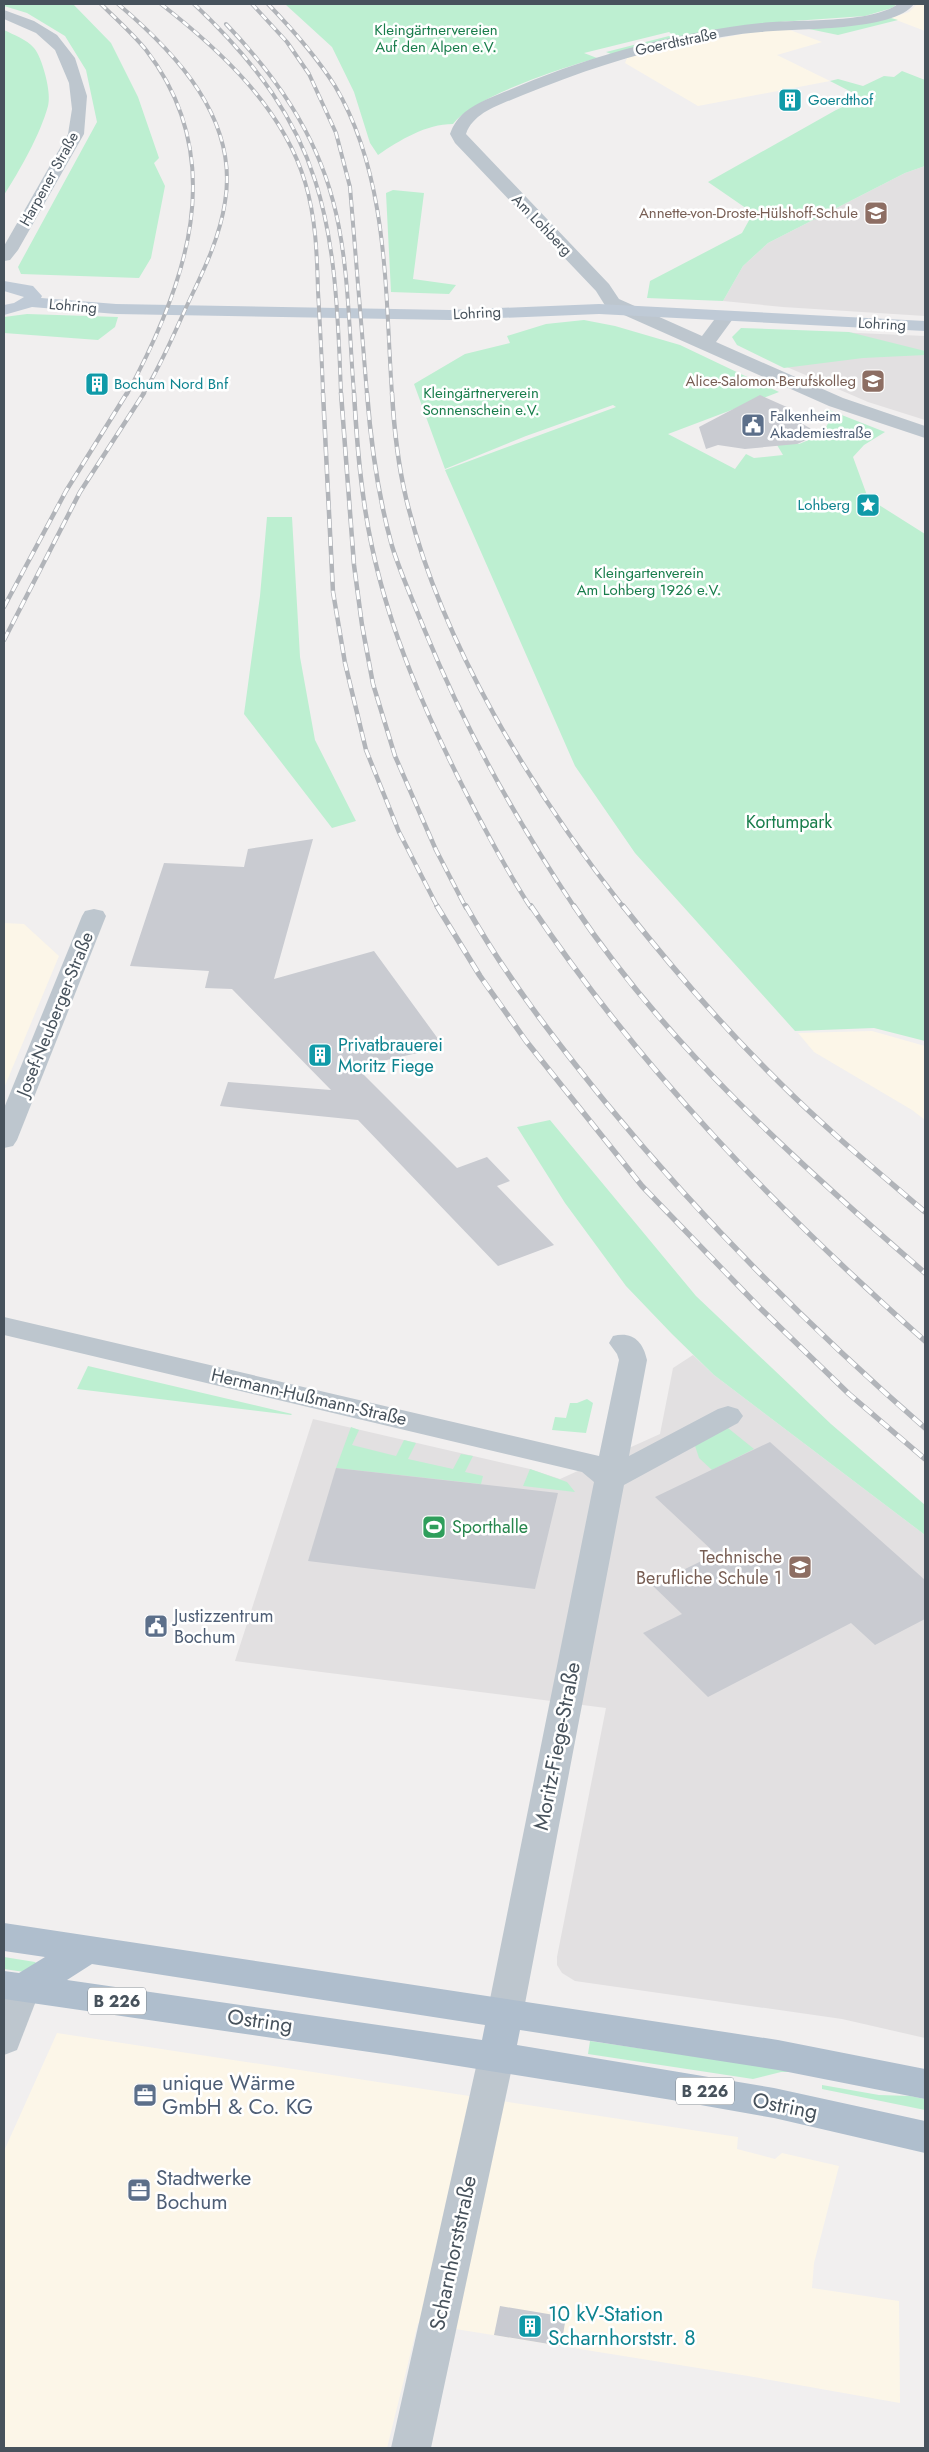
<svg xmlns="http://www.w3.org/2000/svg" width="929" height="2452" viewBox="0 0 929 2452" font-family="Jost,sans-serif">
	<rect width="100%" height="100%" fill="#f1efef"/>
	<g fill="#fcf6e8">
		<path d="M917,4H925V31L891,18L909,12Z"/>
		<path d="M768,29L790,30L822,42L777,55L830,81L698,106L625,63L627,58L634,55Z"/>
		<path d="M4,923L24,924L59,956L4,1088Z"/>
		<path d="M872,1031L925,1046V1120L912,1110L814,1052L798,1033Z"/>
		<path d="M57,2033L738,2137L737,2149L775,2159L782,2153L839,2166L814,2263L812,2288L899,2301L900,2403L748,2376L418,2323L387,2448H4V2151Z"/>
	</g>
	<g fill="#e2e0e1">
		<path d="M925,166V316L783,307L723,301L743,266L768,243L905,173Z"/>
		<path d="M835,332L925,336V420L868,402L773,361Z"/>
		<path d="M693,1355L714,1375L925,1535V2038L842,2019L575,1981L562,1973L557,1965V1957L606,1708L235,1661L313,1419L530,1469L560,1479L660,1434L673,1368Z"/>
	</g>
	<g fill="#bdefd1">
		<path d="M4,4H73L111,43L138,97L159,158L154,163L165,186L151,258L139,278L21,274L18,267L97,122L86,70L65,36L27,13L4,6Z"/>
		<path d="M285,4H897L892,8L865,16L779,22L611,54L606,52L673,35L669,32L584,53L597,58C562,68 475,96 453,124C426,124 400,140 378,155L370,143L354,92L332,47Z"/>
		<path d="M891,18L898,20L838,35L809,29Z"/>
		<path d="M4,30C14,35 26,39 34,48C42,57 52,93 48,106C40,135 20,170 4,195Z"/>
		<path d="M902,71L925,80V166L905,173L768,243L743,266L723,301L647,298L650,281L742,233L753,213L708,182L836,110L863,98L830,81L838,79L863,86L884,76L894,77Z"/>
		<path d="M393,190L424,193L413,279L456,285L449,294L391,292L386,193Z"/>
		<path d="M27,314L118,317L115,327L98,340L4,333V317Z"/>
		<path d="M584,320L615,326L680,345L779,392L668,434L735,469L746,454L754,458L783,455L777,445L779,435L799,444L823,434L829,421L817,415L829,410L885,432L864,445L853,457L868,498L925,534V1041L874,1028L795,1031L635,853L575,766L445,470L616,407L613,405L526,436L445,469L414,384L465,354L510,343L507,336L546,324Z"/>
		<path d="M741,328L849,332L925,351V355L863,358L784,368L737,345L732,337Z"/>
		<path d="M267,517H292L300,657L315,740L356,821L332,828L244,714L260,596Z"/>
		<path d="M550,1120L696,1296L831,1424L925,1505V1535L714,1375L672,1334L626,1286L565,1203L517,1127Z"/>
		<path d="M88,1366L292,1414L291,1415L77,1389Z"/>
		<path d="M587,1399L593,1403L586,1433L552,1430L555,1417L566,1418L570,1403H577Z"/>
		<path d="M723,1424L754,1449L712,1470L699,1458L694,1443Z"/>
		<path d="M351,1427L359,1430L352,1445L396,1456L404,1440L416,1443L408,1459L453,1469L461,1454L473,1456L465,1472L483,1476L481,1484L336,1468Z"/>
		<path d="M530,1469L567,1482L575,1492L523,1486Z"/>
		<path d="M4,1957L35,1962L37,1964L31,1973L4,1969Z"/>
		<path d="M590,2041L801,2072H781L753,2079L588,2054Z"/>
		<path d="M822,2085L879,2095L910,2096L925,2099V2110L822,2089Z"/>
	</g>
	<g fill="#c9cbd1">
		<path d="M760,395L789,408L782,412L820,434L797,444L745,449L718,445L706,449L699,427Z"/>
		<path d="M313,839L274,979L374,951L444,1047L356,1067L457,1168L487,1157L510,1181L497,1186L554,1245L498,1266L358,1120L220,1106L228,1082L331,1090L232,989L205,988L209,971L130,966L164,863L244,867L248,849Z"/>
		<path d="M770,1442L925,1580V1619L875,1645L851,1623L708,1697L643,1633L682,1614L652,1585L716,1554L655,1497Z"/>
		<path d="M336,1468L558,1493L535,1589L308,1561Z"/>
		<path d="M500,2306L566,2317L561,2346L494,2335Z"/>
	</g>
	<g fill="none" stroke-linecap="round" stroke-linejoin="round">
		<g fill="#bdc6ce" fill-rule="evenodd">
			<path d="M898,4H914C894,32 795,28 761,32C737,34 713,38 689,43C632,54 577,73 523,95C503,104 474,111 466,134L609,284L619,299L702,336L720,312H732L735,316L716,342L843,398L925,426V438L829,406L606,307L596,291L455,143L450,134C453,125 458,118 465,112C480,100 501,94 519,86C596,54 678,32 761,23C796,19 871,24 898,4Z"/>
			<path d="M4,10L34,21L57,35L75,58L87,96L84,134L18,250L10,260L4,261V246L68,134L72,109L69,83L55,50L36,33L4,19Z"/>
			<path d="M94,909L103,911L106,916L17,1140L13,1146L4,1148V1108L82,916L85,911Z"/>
			<path d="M4,1317L599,1456L619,1360L617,1354L609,1343L613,1336C632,1331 643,1341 647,1360L629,1456L718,1409L728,1406L738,1409L743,1416L738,1423L624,1485L523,2014L518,2024L505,2029L492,2024L487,2014L594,1482L582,1472L4,1335Z"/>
			<path d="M23,1974L36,1978L41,1988L17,2050L4,2055V1992L10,1978Z"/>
			<path d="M496,2043L509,2047L514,2058L431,2448H391L478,2058L483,2047Z"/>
		</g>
		<path fill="#bfcad6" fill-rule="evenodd" d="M4,281L33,286L42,296L41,298L116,304L450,310L599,304L925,321V331L599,314L450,320L116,314L32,307L4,315V305L14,303L24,297L4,291Z"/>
		<path fill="#afbecd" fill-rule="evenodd" d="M4,1923L778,2040L925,2069V2099L778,2070L520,2030L517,2045L774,2088L925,2121V2153L774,2118L672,2100L390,2055L4,1999V1971L19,1973L45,1957L4,1951ZM92,1964L485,2025L482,2040L67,1980Z"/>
		<g stroke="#b1b4b9" stroke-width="4">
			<g id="rail-far2">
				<path d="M101,4C116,19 133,34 146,50C231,160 186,285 127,394"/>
				<path d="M118,4C176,53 239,119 225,202C220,236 205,268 190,299C175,331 162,364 143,394"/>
				<path d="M161,4C220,50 283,108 305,182C316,218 317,255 318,291C320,326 322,360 323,394"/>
				<path d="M194,4C327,129 335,220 341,394"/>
				<path d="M252,4L287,42L309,74L336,133L350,187L367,394"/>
				<path d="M268,4C293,30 316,56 335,86C389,177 385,293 392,394"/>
				<path d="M226,24C275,75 315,132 333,201C349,260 349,333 354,394"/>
			</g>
		</g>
		<g stroke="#b1b4b9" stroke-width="4.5">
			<g id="rail-far1">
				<path d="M323,393L333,592L345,663L366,750L399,832L438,908"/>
				<path d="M341,393L354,565L362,625L373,684L395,756L436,850L466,908"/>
				<path d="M354,393C357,444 361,496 372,547C390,632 425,712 464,789C485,830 506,870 531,908"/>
				<path d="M367,393C371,445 378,496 392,546C401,575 414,603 425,631C465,729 516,820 575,908"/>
				<path d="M392,393C394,428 398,464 406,498C441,644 532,791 624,908"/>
				<path d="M4,607L66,491L127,393"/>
				<path d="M4,640L80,492L144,393"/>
			</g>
		</g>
		<g stroke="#b1b4b9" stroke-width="5.5">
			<g id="rail">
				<path d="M437,906L480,976L526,1041L642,1186L759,1307L849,1394L925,1459"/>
				<path d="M466,906C506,977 555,1040 606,1103C703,1221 810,1328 925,1428"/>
				<path d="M531,906C641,1070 778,1211 925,1341"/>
				<path d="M574,906C669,1048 797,1162 925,1273"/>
				<path d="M623,906C672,968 724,1028 780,1083C826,1129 876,1170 925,1212"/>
			</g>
		</g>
		<use href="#rail-far2" stroke="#fff" stroke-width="2.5" stroke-dasharray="7" stroke-linecap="butt"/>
		<use href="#rail-far1" stroke="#fff" stroke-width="3" stroke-dasharray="9" stroke-linecap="butt"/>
		<use href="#rail" stroke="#fff" stroke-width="4" stroke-dasharray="11" stroke-linecap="butt"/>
	</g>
	<defs>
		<g id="building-square" transform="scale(1.25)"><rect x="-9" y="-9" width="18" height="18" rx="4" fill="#0f9aa8" stroke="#fff"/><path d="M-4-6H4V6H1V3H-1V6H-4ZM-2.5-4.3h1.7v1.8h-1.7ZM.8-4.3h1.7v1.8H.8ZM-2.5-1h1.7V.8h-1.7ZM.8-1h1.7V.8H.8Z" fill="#fff"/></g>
		<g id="school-square" transform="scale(1.25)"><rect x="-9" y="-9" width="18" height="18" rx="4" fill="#8d6e63" stroke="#fff"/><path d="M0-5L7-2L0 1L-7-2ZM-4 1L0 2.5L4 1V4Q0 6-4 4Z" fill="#fff"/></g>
		<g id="civic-square" transform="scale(1.25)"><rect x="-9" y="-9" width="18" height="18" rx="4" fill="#5c6f8a" stroke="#fff"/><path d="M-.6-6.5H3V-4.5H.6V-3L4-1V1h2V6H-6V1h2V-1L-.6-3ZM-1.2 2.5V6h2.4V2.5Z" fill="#fff"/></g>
		<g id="sight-square" transform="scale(1.25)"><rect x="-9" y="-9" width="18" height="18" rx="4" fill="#0f9aa8" stroke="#fff"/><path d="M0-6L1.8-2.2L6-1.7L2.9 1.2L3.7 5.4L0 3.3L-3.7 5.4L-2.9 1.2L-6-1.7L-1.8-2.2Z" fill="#fff"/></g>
		<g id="stadium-square" transform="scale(1.25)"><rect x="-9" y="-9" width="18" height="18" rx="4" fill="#2e9e5b" stroke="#fff"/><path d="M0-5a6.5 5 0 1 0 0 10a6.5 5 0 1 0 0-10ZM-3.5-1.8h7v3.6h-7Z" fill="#fff"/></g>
		<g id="office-square" transform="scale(1.25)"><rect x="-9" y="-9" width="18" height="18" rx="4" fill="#5c6f8a" stroke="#fff"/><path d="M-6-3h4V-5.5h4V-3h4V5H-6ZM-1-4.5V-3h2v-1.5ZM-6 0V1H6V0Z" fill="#fff"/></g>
	</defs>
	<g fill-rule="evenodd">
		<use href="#building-square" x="790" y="100"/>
		<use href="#school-square" x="876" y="213"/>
		<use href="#school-square" x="873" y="381"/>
		<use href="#building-square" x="97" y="384"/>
		<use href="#civic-square" x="753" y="425"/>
		<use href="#sight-square" x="868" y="505"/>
		<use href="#building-square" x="320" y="1055"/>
		<use href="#stadium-square" x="434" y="1527"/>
		<use href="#school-square" x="800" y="1567"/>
		<use href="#civic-square" x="156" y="1626"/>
		<use href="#office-square" x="145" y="2095"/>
		<use href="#office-square" x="139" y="2190"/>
		<use href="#building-square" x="530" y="2326"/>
	</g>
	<g text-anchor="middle" stroke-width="5" stroke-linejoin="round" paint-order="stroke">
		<g font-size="15" fill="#187d4b" stroke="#fff">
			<text x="436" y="35">Kleingärtnervereien<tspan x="436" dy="17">Auf den Alpen e.V.</tspan></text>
			<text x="481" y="398">Kleingärtnerverein<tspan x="481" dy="17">Sonnenschein e.V.</tspan></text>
			<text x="649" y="578">Kleingartenverein<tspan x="649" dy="17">Am Lohberg 1926 e.V.</tspan></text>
		</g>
		<g font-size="15" fill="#47525c" stroke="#fff">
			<text transform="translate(676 42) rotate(-12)" y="5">Goerdtstraße</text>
			<text transform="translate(49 179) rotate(-61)" y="5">Harpener Straße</text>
			<text transform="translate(542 225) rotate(46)" y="5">Am Lohberg</text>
			<text transform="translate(73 306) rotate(5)" y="5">Lohring</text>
			<text transform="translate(477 313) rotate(-3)" y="5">Lohring</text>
			<text transform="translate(882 324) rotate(3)" y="5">Lohring</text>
		</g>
		<g font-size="15" fill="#0d838f" stroke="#fff" text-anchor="start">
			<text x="808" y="105">Goerdthof</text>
			<text x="114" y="389">Bochum Nord Bnf</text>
			<text x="850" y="510" text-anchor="end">Lohberg</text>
		</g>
		<g font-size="15" fill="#785e54" stroke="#fff" text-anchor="end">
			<text x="858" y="218">Annette-von-Droste-Hülshoff-Schule</text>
			<text x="856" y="386">Alice-Salomon-Berufskolleg</text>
		</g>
		<g font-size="15" fill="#4e5e75" stroke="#fff" text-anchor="start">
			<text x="770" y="421">Falkenheim<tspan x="770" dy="17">Akademiestraße</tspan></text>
		</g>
		<g fill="#fff" stroke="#7e868d" stroke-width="1">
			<rect x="88" y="1987.5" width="58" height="27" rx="4"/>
			<rect x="676" y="2077.5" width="58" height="27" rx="4"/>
		</g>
		<g font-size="16" font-weight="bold" fill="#47525c">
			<text x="117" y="2007">B 226</text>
			<text x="705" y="2097">B 226</text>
		</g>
		<g font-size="18" fill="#187d4b" stroke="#fff">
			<text x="789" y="828">Kortumpark</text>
		</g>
		<g font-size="18" fill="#47525c" stroke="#fff">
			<text transform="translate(55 1014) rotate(-68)" y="6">Josef-Neuberger-Straße</text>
			<text transform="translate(309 1397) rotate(13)" y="6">Hermann-Hußmann-Straße</text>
		</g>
		<g font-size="18" fill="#0d838f" stroke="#fff" text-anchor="start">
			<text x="338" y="1051">Privatbrauerei<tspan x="338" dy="21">Moritz Fiege</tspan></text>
		</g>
		<g font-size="18" fill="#27864d" stroke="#fff" text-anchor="start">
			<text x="452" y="1533">Sporthalle</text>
		</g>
		<g font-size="18" fill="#785e54" stroke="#fff" text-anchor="end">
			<text x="782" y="1563">Technische<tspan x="782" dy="21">Berufliche Schule 1</tspan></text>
		</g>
		<g font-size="18" fill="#4e5e75" stroke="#fff" text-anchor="start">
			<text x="174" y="1622">Justizzentrum<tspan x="174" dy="21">Bochum</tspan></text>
		</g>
		<g font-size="21" fill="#47525c" stroke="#fff">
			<text transform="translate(557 1746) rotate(-79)" y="7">Moritz-Fiege-Straße</text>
			<text transform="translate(260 2021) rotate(8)" y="7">Ostring</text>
			<text transform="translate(785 2106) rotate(11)" y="7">Ostring</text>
			<text transform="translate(453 2253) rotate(-78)" y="7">Scharnhorststraße</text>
		</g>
		<g font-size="21" fill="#4e5e75" stroke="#fff" text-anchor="start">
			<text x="162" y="2090">unique Wärme<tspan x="162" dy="24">GmbH &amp; Co. KG</tspan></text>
			<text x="156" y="2185">Stadtwerke<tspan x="156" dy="24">Bochum</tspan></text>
		</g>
		<g font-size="21" fill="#0d838f" stroke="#fff" text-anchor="start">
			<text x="548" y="2321">10 kV-Station<tspan x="548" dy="24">Scharnhorststr. 8</tspan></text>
		</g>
	</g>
	<rect width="929" height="2452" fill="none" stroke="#47525c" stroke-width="10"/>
</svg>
